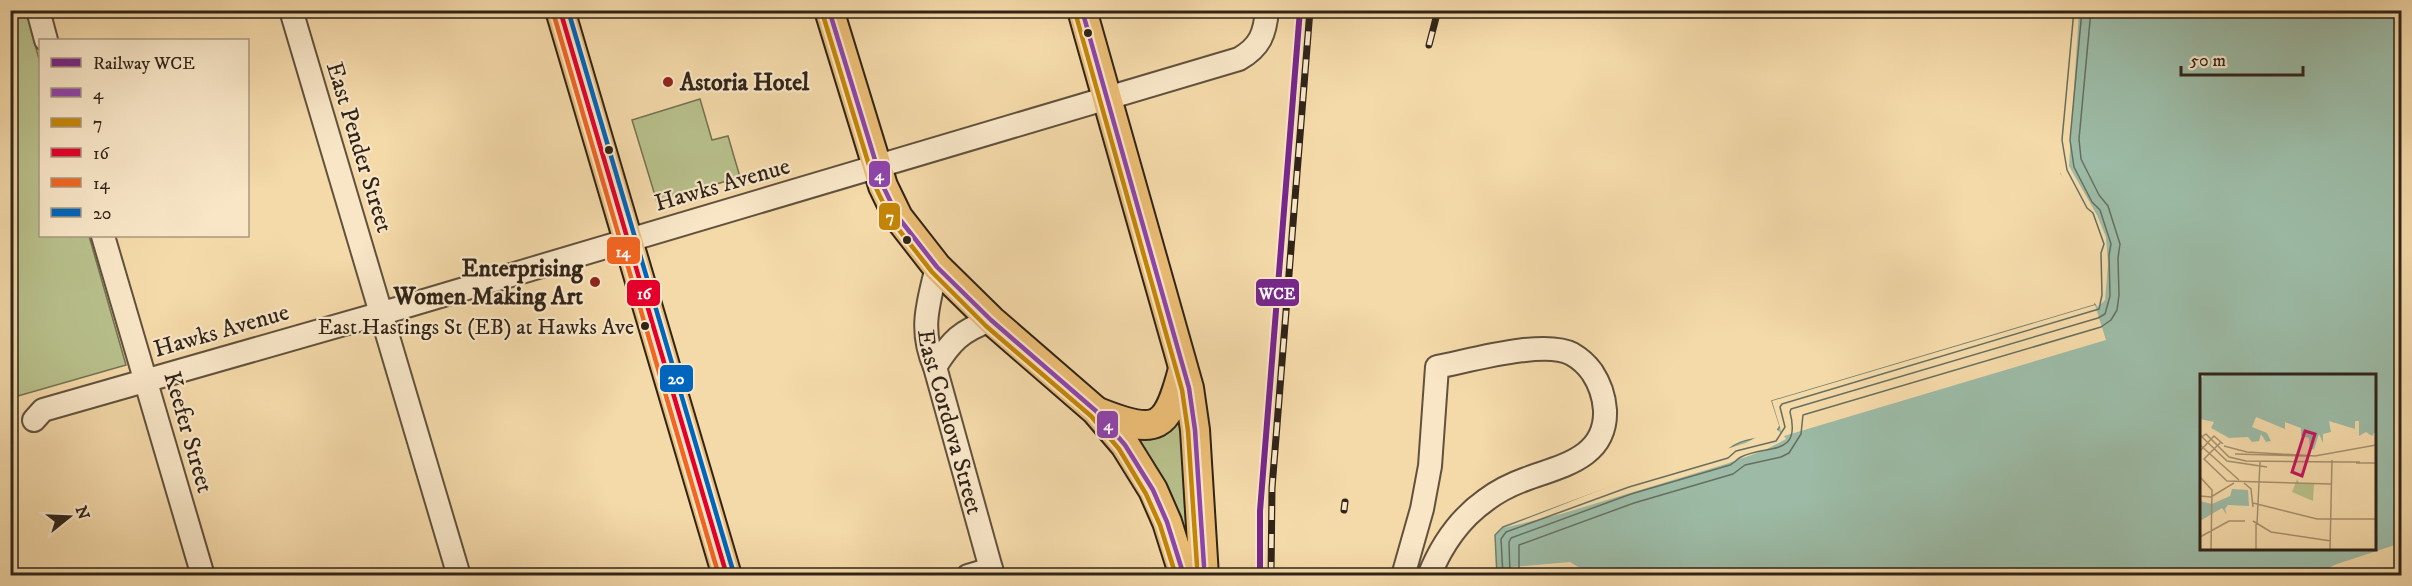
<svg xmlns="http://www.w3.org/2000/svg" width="2412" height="586" viewBox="0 0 2412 586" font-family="'IM FELL DW Pica',serif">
	<rect width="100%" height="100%" fill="#f4d9a9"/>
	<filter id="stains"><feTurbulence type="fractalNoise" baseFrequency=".00333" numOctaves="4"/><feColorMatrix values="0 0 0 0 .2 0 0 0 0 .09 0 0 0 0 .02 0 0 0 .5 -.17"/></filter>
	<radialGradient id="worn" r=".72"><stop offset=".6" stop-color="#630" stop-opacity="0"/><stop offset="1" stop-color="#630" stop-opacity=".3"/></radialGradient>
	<g fill="#b8c08b" stroke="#747252" stroke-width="1.5">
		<path d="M26,10L40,63V236H89L126,365L11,398L10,11Z"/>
		<path d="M700,99L712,140L728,136L740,177L657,202L632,120Z"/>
		<path d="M1181,409L1195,572L1136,438C1165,439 1165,431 1181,409Z"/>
	</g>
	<path fill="#9cbaa5" stroke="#717e6d" stroke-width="1.5" fill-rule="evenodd" d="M2068,11H2401V575L1497,576L1495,535L1503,527L1627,481L1726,452C1737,439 1758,438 1774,436L1780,426L1772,401L2095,305L2098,246L2088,215L2061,173ZM2202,376H2374V548H2202Z"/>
	<g fill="#f4d9a9">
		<path d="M2065,10L2079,11L2069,166L2097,215L2106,237L2108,264L2105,300L2098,307L2093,301L2092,255L2093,247L2096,246L2087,217L2081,215L2056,164L2053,139Z"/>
		<path d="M2095,305L2106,340L1784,436L1786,439L1765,450L1729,463L1561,514L1504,528L1625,480L1746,443L1760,435L1772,433L1775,428L1782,434L1772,401Z"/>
		<path d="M2401,543V575H2313L2337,564Z"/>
		<path d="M1570,562L1588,573L1583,576H1502L1501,572L1512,567Z"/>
	</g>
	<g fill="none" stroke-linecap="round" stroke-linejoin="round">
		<g stroke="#666f5f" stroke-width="1.5">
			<path d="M1503,576L1501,539L1506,532L1629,487L1728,458L1736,451L1776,441L1785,427L1780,407L1782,404L2099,309L2102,295L2101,253L2104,244L2093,213L2087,208L2067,170L2062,140L2074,10"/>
			<path d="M1510,576L1509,542L1511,538L1631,494L1730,465C1734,463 1737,459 1741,457C1766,444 1802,458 1790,412L1791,409L2098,318L2105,314L2110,296L2109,255L2111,244L2100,210L2092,202L2074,167L2070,140L2082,10"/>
			<path d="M1519,576V545L1634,503L1733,474L1745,465L1781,457L1789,453L1801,434L1803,415L2101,327L2111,320L2117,310L2119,295L2118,258L2120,244L2108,206L2099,195L2081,159L2079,139L2091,10"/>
		</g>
		<g stroke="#61513d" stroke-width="26">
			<g id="minor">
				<path d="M38,10L46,40"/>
				<path d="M291,10L459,576"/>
				<path d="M103,236L203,576"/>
				<path id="s1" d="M937,267C928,304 919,330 935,367L993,576"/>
				<path d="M935,367C951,341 961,331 991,320"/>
				<path d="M34,420L43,410L400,308L1239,59C1260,47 1265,34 1267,10"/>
				<path d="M968,576L991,569"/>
				<path d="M1403,576L1422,509L1430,466L1437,367C1469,361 1544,339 1572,354C1579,358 1587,365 1592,372C1600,384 1604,396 1605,410C1607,458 1561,466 1526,479C1512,484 1498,491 1486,500C1459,519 1441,546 1429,576"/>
			</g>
		</g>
		<g stroke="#302419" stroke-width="32">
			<g id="major">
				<path d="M560,10L727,576"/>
				<path d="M829,10L883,186L898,217L937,267L991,320L1096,411L1125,445L1153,490L1167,522L1184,576"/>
				<path d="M1082,10L1189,388L1195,430L1204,576"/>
				<path d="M1098,412C1158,436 1167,430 1183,369"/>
			</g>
		</g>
		<use href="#minor" stroke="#f8e6c7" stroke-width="22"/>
		<use href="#major" stroke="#eabc74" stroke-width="28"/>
		<g stroke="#302419" stroke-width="7">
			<g id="rail">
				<path d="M1429,45L1438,10"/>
				<path d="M1344,510L1345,502"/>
				<path d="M1271,576L1272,488L1310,10"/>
			</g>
		</g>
		<use href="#rail" stroke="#f8e6c7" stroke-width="4.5" stroke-dasharray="14" stroke-linecap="butt"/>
		<g stroke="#f8e6c7" stroke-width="9">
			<g id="bus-1">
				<path d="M829,10L883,186L898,217L937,267L991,320L1096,411L1125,445L1153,490L1167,522L1184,576"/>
				<path d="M1082,10L1189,388L1195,430L1204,566"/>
			</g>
		</g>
		<g stroke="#f8e6c7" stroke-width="9">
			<g id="bus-2">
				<path d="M822,12L876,188L892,221L932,272L986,326L1091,416L1119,449L1146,494L1160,525L1176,576"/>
				<path d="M1075,12L1182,390L1188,431L1197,566"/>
			</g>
		</g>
		<g stroke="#f8e6c7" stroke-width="9">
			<path id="bus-3" d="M560,10L727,576"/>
		</g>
		<g stroke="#f8e6c7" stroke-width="9">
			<path id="bus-4" d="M553,12L719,576"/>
		</g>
		<g stroke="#f8e6c7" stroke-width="9">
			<path id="bus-5" d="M568,10L734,574"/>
		</g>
		<use href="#bus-1" stroke="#8e44ad" stroke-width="4.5"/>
		<use href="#bus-2" stroke="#c58606" stroke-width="4.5"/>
		<use href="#bus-3" stroke="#e4002b" stroke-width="4.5"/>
		<use href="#bus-4" stroke="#f26522" stroke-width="4.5"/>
		<use href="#bus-5" stroke="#0065bd" stroke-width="4.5"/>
		<g stroke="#f8e6c7" stroke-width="10">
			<path id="rail-1" d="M1260,576V511L1300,10"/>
		</g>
		<use href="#rail-1" stroke="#77278b" stroke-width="6"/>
	</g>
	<g fill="#302419" stroke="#f8e6c7" stroke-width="2">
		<circle cx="1088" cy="33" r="5"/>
		<circle cx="609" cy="150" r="5"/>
		<circle cx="907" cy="240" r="5"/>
		<circle cx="645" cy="326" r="5"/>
	</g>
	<g fill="#8f2418" stroke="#f8e6c7" stroke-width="2">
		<circle cx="668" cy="82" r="6"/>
		<circle cx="595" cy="282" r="6"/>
	</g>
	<g text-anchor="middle" stroke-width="4.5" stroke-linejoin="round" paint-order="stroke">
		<g font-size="22" fill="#302419" stroke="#f8e6c7" text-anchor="end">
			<text x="634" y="334">East Hastings St (EB) at Hawks Ave</text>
		</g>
		<g font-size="24" font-weight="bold" fill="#302419" stroke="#f8e6c7" text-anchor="start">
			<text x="680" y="90">Astoria Hotel</text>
			<text x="583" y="276" text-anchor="end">Enterprising<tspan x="583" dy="28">Women Making Art</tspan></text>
		</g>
		<g font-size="24" fill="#302419" stroke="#f8e6c7">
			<text transform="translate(360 147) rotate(73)" y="8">East Pender Street</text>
			<text transform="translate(722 184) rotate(-16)" y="8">Hawks Avenue</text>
			<text transform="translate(221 330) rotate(-16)" y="8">Hawks Avenue</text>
			<text dy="8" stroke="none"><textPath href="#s1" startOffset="159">East Cordova Street</textPath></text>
			<text transform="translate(189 432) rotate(74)" y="8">Keefer Street</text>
		</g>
	</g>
	<g transform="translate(2200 374)">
		<rect width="176" height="176" fill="#f4d9a9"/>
		<path d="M97,105L99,109L114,110L113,127L92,118Z" fill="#b8c08b"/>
		<path d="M5,0H175V58L172,62L166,58L159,62V47H155V55L129,47L131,58L123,60V69L119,60L114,75L110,76L109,64L101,62V54L85,48V55L56,43L52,53L67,59L71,67L66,68L61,60L59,67L52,68L48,63L29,64L11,54L14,48L0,45V6ZM32,115L48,116L49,132L28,131L25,135L27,141L22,134L0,147V127L12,130L30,122Z" fill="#9cbaa5"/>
		<path fill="none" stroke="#9cbaa5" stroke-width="3" d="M6,44L31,16L35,0M30,60L54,43L86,0"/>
		<path fill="none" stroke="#a6916f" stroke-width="1.5" d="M0,61L27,87L67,93M0,64L6,60L29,83L46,87L141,88M21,68L4,85L27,107L131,110M0,71L39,106M24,72L47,78L115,82L176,71M0,77L14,62L23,70M35,80L106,82M139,88H160M156,89H176M0,103L12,116L11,175M44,109L51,115L53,133M0,122L11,123L34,109M53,129L117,145H176M53,147L71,158L131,167M57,150L60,88M0,163L29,147H45M56,175V148M130,175L132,86"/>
		<path fill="#c2185b" fill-opacity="0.15" stroke="#c2185b" stroke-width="3" d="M105,57L115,60L102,102L92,98Z"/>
		<rect width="176" height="176" fill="none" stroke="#302419" stroke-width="3"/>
	</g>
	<g stroke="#f8e6c7" stroke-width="2">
		<rect x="868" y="160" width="23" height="28" rx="6" fill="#8e44ad"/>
		<rect x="878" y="202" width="23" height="29" rx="6" fill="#c58606"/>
		<rect x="606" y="236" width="35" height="29" rx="6" fill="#f26522"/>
		<rect x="1255" y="278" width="45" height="29" rx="6" fill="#77278b"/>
		<rect x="626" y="279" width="35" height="28" rx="6" fill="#e4002b"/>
		<rect x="659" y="364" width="35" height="29" rx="6" fill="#0065bd"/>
		<rect x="1096" y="410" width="23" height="29" rx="6" fill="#8e44ad"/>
	</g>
	<g font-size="16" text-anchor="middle" font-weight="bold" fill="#fff">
		<text x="879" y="180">4</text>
		<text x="890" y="222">7</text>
		<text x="623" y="257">14</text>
		<text x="1277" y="299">WCE</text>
		<text x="644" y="299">16</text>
		<text x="676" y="384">20</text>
		<text x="1108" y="430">4</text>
	</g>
	<rect width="2412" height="586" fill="none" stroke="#f4d9a9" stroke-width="36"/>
	<rect x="12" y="12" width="2388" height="562" fill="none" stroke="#302419" stroke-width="3"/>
	<rect x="18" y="18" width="2376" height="550" fill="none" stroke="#302419" stroke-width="1.5"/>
	<rect x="39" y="39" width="210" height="198" fill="#f8e6c7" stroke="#a89881" stroke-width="1.5"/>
	<rect x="51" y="58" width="30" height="9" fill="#77278b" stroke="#a89881" stroke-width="1.5"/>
	<text x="93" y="69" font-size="18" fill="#302419">Railway WCE</text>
	<rect x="51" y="88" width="30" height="9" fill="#8e44ad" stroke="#a89881" stroke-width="1.5"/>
	<text x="93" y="99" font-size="18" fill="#302419">4</text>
	<rect x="51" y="118" width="30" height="9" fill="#c58606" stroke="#a89881" stroke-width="1.5"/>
	<text x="93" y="129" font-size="18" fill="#302419">7</text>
	<rect x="51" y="148" width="30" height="9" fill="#e4002b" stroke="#a89881" stroke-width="1.5"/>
	<text x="93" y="159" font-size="18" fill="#302419">16</text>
	<rect x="51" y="178" width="30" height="9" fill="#f26522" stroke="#a89881" stroke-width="1.5"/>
	<text x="93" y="189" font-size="18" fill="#302419">14</text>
	<rect x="51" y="208" width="30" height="9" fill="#0065bd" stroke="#a89881" stroke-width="1.5"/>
	<text x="93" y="219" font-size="18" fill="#302419">20</text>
	<g transform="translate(69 517) rotate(72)" stroke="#f8e6c7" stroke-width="4.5" paint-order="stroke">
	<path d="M0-4.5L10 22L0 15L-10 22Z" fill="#302419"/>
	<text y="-9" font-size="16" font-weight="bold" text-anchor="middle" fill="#302419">N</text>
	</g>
	<path d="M2181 66v9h122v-9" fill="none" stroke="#302419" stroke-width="3"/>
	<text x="2190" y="66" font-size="18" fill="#302419" stroke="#f8e6c7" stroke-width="4.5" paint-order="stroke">50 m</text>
	<rect width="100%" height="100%" filter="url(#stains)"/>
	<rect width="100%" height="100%" fill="url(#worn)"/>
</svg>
